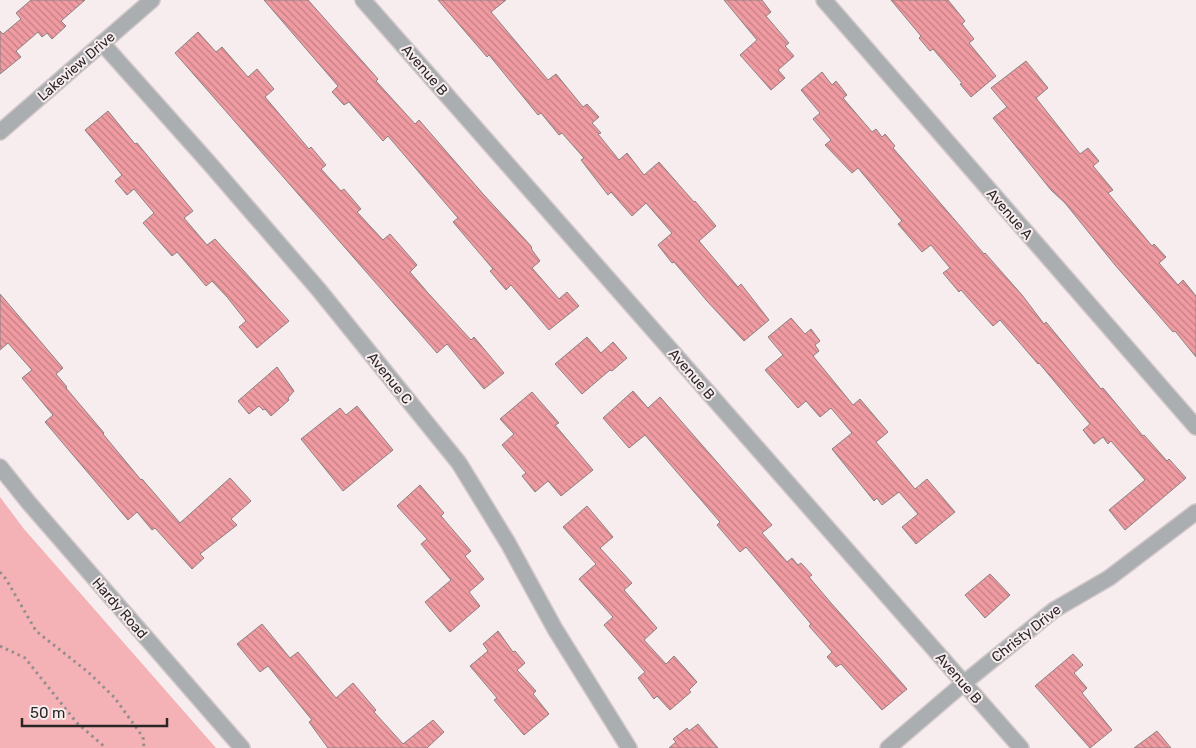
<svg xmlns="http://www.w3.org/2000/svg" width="1196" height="748" viewBox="0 0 1196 748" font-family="Rubik,sans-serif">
	<defs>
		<pattern id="building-back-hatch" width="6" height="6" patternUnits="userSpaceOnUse" patternTransform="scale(1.25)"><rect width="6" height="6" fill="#f09ba2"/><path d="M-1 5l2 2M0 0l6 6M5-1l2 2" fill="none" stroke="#c37e84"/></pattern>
	</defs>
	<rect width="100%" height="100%" fill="#f8edee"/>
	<path fill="#f5b2b6" d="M0,497L24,529L216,748H0Z"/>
	<g fill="url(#building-back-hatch)" stroke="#8b8282">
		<path d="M31,0H85L61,21L66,26L52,39L47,33L42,37L38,32L16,51L21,57L0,74V31L3,34L21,19L16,13Z"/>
		<path d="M264,0H308L378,79L376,81L415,124L419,120L484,195L531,246L532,250L540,261L532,268L559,299L567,292L579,306L549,330L511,285L506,290L490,271L493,269L453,222L458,218L388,136L383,141L349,102L344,105L332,92L338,86Z"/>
		<path d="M438,0H506L491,12L548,80L556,74L583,107L587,104L599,117L592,123L601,133L598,134L619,160L627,153L644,175L659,162L694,202L695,201L716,226L699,241L738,287L741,284L769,320L744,341L707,301L674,262L672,263L658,245L672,233L646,203L632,216L611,192L608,195L581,160L584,158L562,133L559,135L541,113L538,115L489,55L487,57Z"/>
		<path d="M724,0H762L771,12L766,16L789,43L785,46L794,56L778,70L785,78L771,90L740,55L757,40Z"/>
		<path d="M891,0H948L965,21L962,24L974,39L969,43L996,76L971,97L960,84L962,83L933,49L930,51L919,38L921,36Z"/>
		<path d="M198,32L216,52L222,47L248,77L257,69L274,89L265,97L309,149L311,147L326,165L321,169L341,191L344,189L361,209L357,212L383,240L390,234L417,265L410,272L428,293L471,340L474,337L504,373L484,389L447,344L437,353L175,53Z"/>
		<path d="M1026,61L1048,88L1036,98L1080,154L1088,148L1099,161L1093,166L1113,190L1108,193L1152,246L1154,244L1166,257L1159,263L1178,285L1183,280L1196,296V357L1175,331L1173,332L1115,265L1065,203L1051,190L993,118L1007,107L991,88Z"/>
		<path d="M822,72L832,85L836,81L847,95L843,98L872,132L876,129L882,137L885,134L895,146L893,148L984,254L985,253L1022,295L1044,324L1046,322L1101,389L1103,388L1143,436L1144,435L1167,461L1169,459L1186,478L1125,530L1109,510L1145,480L1111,441L1108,444L1103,437L1094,444L1083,430L1090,424L1039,363L1038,364L1000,320L993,326L961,290L959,292L943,273L950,268L931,245L922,252L898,224L902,221L858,168L852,173L825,145L831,140L813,119L820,113L801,90Z"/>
		<path d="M108,111L135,144L137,143L193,211L184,218L207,245L215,239L289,321L257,348L239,327L246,321L227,297L212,281L206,286L177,252L172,256L143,223L154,213L134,189L127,195L115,181L122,175L85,130Z"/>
		<path d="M0,294L63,368L56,374L67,387L66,388L104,433L103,434L141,480L142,479L180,523L230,478L251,501L231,519L237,525L200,554L204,558L192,569L155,528L152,530L137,512L128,520L45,422L53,415L22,378L32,370L8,343L0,350Z"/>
		<path d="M791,318L805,334L811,329L820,341L815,345L819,351L813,356L853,405L860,399L888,432L876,442L915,489L927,479L955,512L916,544L902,527L918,514L899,492L882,505L877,498L874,501L832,449L852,433L831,408L820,417L806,401L798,408L765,370L783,355L768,337Z"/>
		<path d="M587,337L601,353L613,342L627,358L612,371L610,370L582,394L555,364Z"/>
		<path d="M277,367L294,391L288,398L289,400L271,416L265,409L263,410L259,406L249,414L238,401Z"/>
		<path d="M633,391L648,408L660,397L772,525L762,533L787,562L792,558L798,565L801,563L812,575L809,577L831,603L907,689L882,710L841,664L836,667L827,657L832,652L809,626L811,624L746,547L740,552L717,525L720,522L645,435L629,448L603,418Z"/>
		<path d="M532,392L559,423L555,425L593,470L561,496L548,481L535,492L522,476L526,473L502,445L514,434L500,419Z"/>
		<path d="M357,406L393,450L343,491L301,439L340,408L346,415Z"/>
		<path d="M420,485L444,513L441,516L471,551L465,556L484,579L469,592L480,606L450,632L425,602L451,580L421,544L427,539L397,506Z"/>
		<path d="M587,506L613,537L600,548L632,583L624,590L657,628L644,640L666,664L674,656L697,682L689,690L691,692L670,710L657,696L654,699L638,678L645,672L604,625L613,617L579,579L596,564L563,527Z"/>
		<path d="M990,574L1010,595L985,618L965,595Z"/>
		<path d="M262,624L290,658L298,652L336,698L353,683L376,710L374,712L403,744L433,720L444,732L427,748H328L309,722L312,720L268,666L260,672L237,644Z"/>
		<path d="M498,631L513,652L515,651L525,663L517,670L536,691L533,694L549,714L524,735L494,700L497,698L470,666L488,651L483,644Z"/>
		<path d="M1073,654L1083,665L1074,673L1087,688L1082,693L1112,730L1090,748L1035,686Z"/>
		<path d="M698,724L718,748H669L676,742L673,739L687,728L689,731Z"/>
		<path d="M1157,731L1171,748H1134Z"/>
	</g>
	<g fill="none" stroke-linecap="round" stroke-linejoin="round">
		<g stroke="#d3c9ca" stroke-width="18">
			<g id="minor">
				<path d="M363,0L1021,748"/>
				<path d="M824,0L1196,427"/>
				<path d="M102,43L210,164L319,290L459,463L508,543L555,629L629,748"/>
				<path d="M0,132L152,0"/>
				<path d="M0,467L29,503L242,748"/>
				<path d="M888,748L964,683L1054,610L1109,578L1196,512"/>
			</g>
		</g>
		<g stroke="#968e8e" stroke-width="3" stroke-dasharray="2.5 4" stroke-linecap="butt">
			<path d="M0,572L6,579L36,631L88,672L114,697L143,737L144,748"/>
			<path d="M0,646L25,658L77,723L106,748"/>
		</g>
		<use href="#minor" stroke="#abaeb1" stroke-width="15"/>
	</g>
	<g text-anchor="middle" stroke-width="4" stroke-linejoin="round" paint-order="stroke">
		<g font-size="14" fill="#2a2626" stroke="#f8edee">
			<text transform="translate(76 66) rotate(-41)" y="5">Lakeview Drive</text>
			<text transform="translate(425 70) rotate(49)" y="5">Avenue B</text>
			<text transform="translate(1010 214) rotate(49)" y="5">Avenue A</text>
			<text transform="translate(692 374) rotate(49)" y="5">Avenue B</text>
			<text transform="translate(390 378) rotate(51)" y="5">Avenue C</text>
			<text transform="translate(120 608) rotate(49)" y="5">Hardy Road</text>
			<text transform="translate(1026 633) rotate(-38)" y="5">Christy Drive</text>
			<text transform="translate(959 678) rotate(49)" y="5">Avenue B</text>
		</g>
	</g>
	<path d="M22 718v8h145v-8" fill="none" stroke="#2a2626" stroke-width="2.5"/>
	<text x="30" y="718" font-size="15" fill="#2a2626" stroke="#f8edee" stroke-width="4" paint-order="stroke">50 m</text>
</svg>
